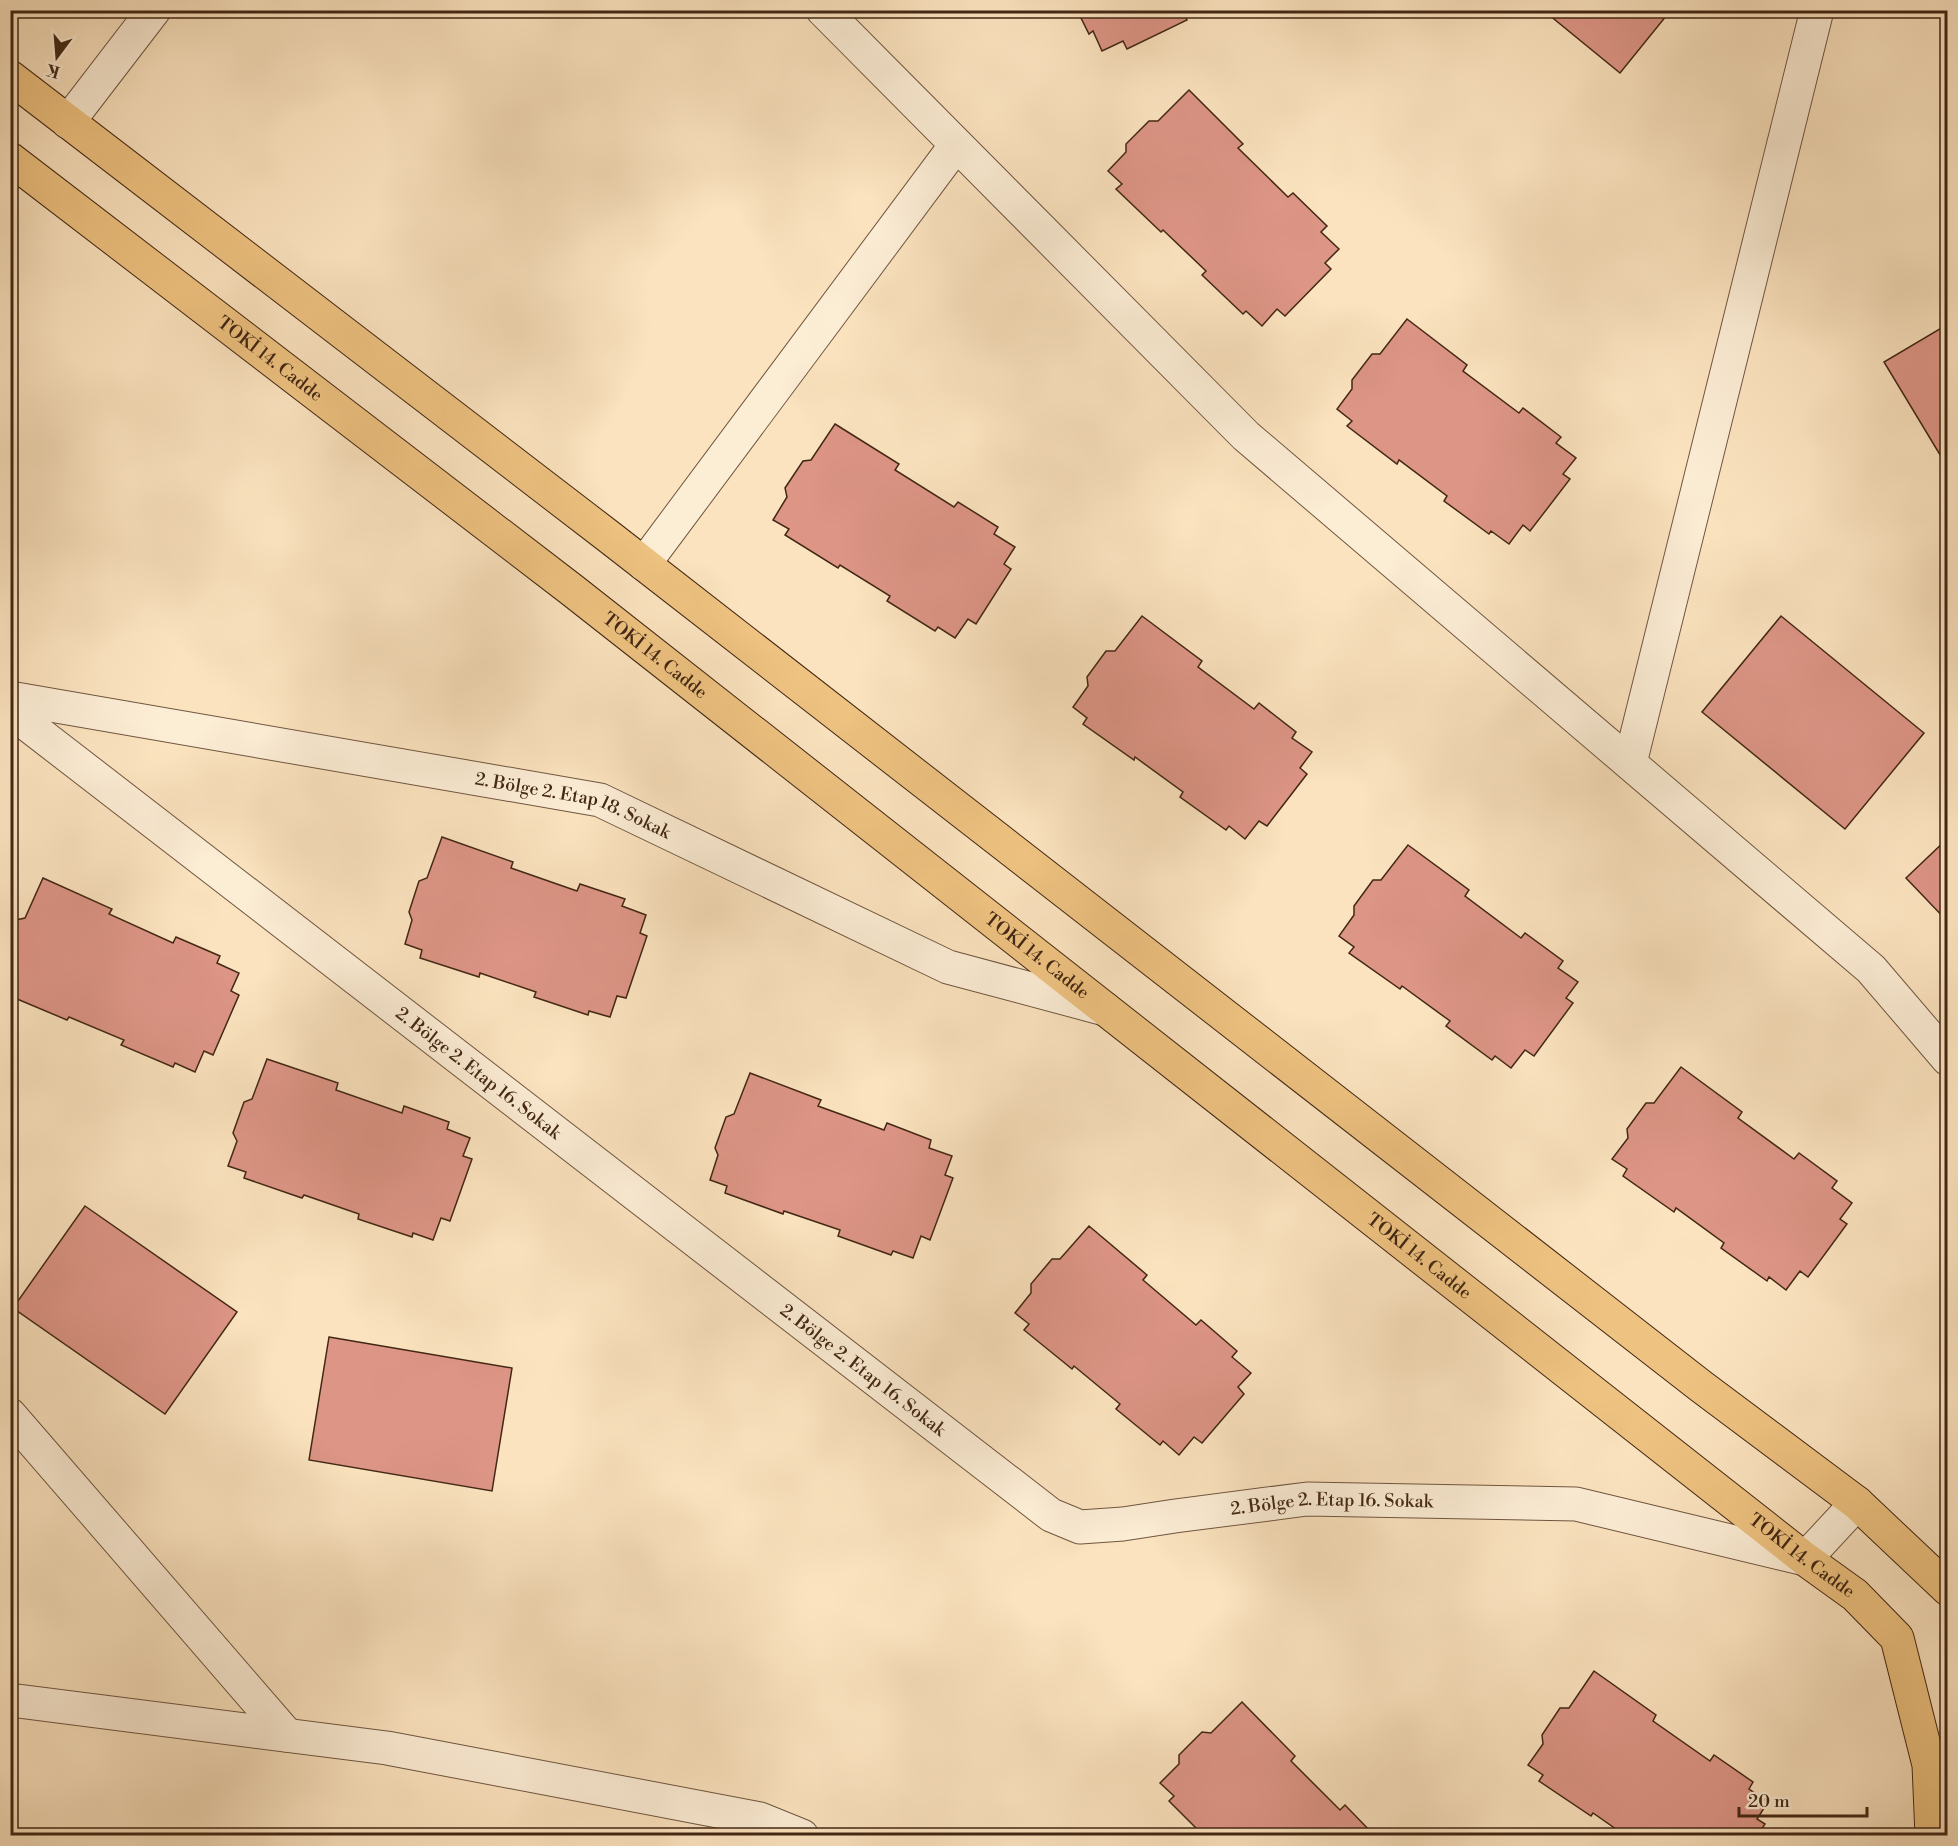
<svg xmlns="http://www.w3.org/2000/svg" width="1958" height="1846" viewBox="0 0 1958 1846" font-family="'Libre Bodoni',serif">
	<rect width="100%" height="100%" fill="#fbe3bf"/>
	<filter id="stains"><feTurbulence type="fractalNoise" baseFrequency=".00333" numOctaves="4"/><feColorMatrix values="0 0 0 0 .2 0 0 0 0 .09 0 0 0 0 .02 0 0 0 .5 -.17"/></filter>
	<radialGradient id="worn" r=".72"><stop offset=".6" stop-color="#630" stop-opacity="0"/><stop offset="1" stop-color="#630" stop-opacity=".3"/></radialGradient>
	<g fill="#dd9586" stroke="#422714" stroke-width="1.5">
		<path d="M1077,10H1188L1183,13L1187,20L1127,49L1123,41L1102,51L1093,31L1089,34Z"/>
		<path d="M1543,10H1671L1620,73Z"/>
		<path d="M1189,90L1243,144L1238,148L1288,197L1293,193L1327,226L1321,232L1339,249L1325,263L1331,269L1285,316L1277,309L1262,326L1246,311L1243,314L1202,275L1206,271L1163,230L1161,232L1116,189L1122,184L1108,171L1126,152V144L1149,121H1158Z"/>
		<path d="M1407,319L1467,365L1463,371L1519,413L1523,408L1561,437L1556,443L1576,458L1563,474L1570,479L1530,531L1523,525L1509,544L1491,531L1489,534L1444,501L1447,496L1399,460L1397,464L1347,426L1352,421L1337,409L1352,389V380L1372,354H1380Z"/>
		<path d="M1948,324V468L1884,362Z"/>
		<path d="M835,424L899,464L895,470L954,507L958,502L998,527L994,534L1015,547L1004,564L1011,569L976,624L968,619L955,638L938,627L935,631L887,601L890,596L840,565L838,568L785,535L789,529L773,520L787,497L785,488L803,461L811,460Z"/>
		<path d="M1142,616L1202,661L1198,667L1254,709L1259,703L1296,732L1292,738L1312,752L1300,768L1307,774L1267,826L1259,821L1245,839L1229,826L1226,830L1180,797L1183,792L1135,757L1134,760L1083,724L1087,718L1073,707L1088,686L1087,677L1106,651H1115Z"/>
		<path d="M1781,616L1924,733L1845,829L1702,712Z"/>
		<path d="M442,837L513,862L511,868L577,891L580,884L625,899L622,906L646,915L640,933L647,936L626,998L617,996L610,1017L589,1011L588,1015L534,997L536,992L480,973L479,977L420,958L422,950L405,944L412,920L409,912L419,881L427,878Z"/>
		<path d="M1948,838V922L1906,878Z"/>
		<path d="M1408,845L1469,890L1465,896L1521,938L1525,933L1563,961L1558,968L1578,982L1566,998L1573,1003L1534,1056L1525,1050L1511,1068L1495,1056L1492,1060L1446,1026L1450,1021L1402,986L1400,989L1349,953L1354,947L1339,936L1354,915V906L1373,880H1381Z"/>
		<path d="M43,878L112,909L109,914L173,943L176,937L220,956L217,963L239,973L231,991L239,995L213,1055L204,1051L195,1072L175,1063L173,1067L121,1045L124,1040L69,1017L67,1020L10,996L13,989L10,988V934L16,920L25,918Z"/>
		<path d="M267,1059L338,1083L336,1090L402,1113L404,1106L449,1122L447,1129L470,1138L463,1156L472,1159L450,1221L441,1218L433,1240L413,1233L412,1237L358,1219L359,1214L304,1195L302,1198L244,1178L246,1172L228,1166L237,1141L233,1133L244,1102L252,1099Z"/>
		<path d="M1681,1067L1742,1112L1738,1118L1794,1159L1799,1153L1837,1181L1832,1188L1852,1203L1840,1219L1847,1224L1808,1277L1800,1271L1786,1290L1769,1277L1767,1281L1721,1248L1724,1243L1676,1208L1674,1212L1623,1176L1627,1169L1612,1159L1628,1138L1627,1129L1646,1103H1654Z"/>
		<path d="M750,1073L821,1100L818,1106L884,1130L887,1123L931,1140L929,1148L952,1156L945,1175L953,1178L930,1240L921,1236L913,1258L893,1251L891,1255L838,1236L840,1230L784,1211L783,1214L725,1193L727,1186L710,1180L718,1155L715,1148L726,1117L734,1114Z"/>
		<path d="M85,1206L237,1312L165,1414L13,1308Z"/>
		<path d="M1089,1226L1147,1275L1143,1280L1196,1325L1201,1320L1237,1351L1232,1357L1251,1373L1238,1387L1244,1394L1202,1443L1194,1437L1179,1455L1163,1441L1160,1445L1116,1409L1120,1404L1074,1366L1072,1369L1024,1330L1029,1324L1015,1313L1031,1293V1284L1052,1259H1060Z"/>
		<path d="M329,1337L512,1368L492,1491L309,1460Z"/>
		<path d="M1594,1671L1656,1715L1653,1721L1710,1761L1714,1755L1753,1782L1749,1789L1768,1802L1757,1819L1765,1824L1757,1836H1626L1593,1813L1591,1816L1539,1781L1543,1775L1528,1765L1543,1744L1542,1735L1560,1708H1569Z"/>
		<path d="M1242,1702L1295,1756L1291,1761L1340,1810L1345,1805L1375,1836H1204L1169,1801L1174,1796L1160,1783L1179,1764V1755L1202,1732L1211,1733Z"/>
	</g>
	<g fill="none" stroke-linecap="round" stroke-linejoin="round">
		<g stroke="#70563f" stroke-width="35">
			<g id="minor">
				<path d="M823,10L1246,436L1871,969L1948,1059"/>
				<path d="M68,122L154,10"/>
				<path d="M644,564L956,145"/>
				<path id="s1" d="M10,698L600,800L948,967L1105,1009"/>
				<path id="s2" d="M10,711L1051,1515L1080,1527L1123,1524L1175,1516L1307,1499L1576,1504L1805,1559L1857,1503"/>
				<path d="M1630,763L1817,10"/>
				<path d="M10,1415L287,1735"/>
				<path d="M10,1700L387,1748L760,1819L802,1836"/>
			</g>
		</g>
		<g stroke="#422714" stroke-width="35">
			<g id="major">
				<path d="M10,77L608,536L1702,1387L1857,1503L1948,1589"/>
				<path id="s3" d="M10,159L572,590L1805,1559L1855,1595L1897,1638L1929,1765L1932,1836"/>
			</g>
		</g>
		<use href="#minor" stroke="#fcedd5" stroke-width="33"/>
		<use href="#major" stroke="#eec280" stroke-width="33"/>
	</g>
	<g text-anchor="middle" stroke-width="4.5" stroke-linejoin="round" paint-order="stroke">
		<g font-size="18" fill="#422714" stroke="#fcedd5">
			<text dy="6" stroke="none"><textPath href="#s3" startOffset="328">TOKİ 14. Cadde</textPath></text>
			<text dy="6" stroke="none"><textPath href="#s3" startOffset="814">TOKİ 14. Cadde</textPath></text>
			<text dy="6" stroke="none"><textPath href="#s1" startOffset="574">2. Bölge 2. Etap 18. Sokak</textPath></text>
			<text dy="6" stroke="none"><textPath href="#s3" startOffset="1300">TOKİ 14. Cadde</textPath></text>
			<text dy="6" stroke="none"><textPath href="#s2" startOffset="592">2. Bölge 2. Etap 16. Sokak</textPath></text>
			<text dy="6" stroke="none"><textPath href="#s3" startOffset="1786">TOKİ 14. Cadde</textPath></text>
			<text dy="6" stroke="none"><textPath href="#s2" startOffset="1078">2. Bölge 2. Etap 16. Sokak</textPath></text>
			<text dy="6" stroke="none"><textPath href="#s2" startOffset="1600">2. Bölge 2. Etap 16. Sokak</textPath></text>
			<text dy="6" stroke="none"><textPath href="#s3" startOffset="2272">TOKİ 14. Cadde</textPath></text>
		</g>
	</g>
	<rect width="1958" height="1846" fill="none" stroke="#fbe3bf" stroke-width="36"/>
	<rect x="12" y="12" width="1934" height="1822" fill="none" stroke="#422714" stroke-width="3"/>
	<rect x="18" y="18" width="1922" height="1810" fill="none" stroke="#422714" stroke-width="1.5"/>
	<g transform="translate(57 57) rotate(196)" stroke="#fcedd5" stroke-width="4.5" paint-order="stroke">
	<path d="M0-4.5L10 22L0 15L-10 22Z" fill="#422714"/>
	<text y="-9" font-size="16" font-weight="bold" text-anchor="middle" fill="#422714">K</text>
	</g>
	<path d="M1739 1807v9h128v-9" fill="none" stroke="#422714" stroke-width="3"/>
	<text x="1748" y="1807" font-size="18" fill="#422714" stroke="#fcedd5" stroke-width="4.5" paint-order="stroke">20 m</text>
	<rect width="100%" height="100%" filter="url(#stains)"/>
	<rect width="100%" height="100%" fill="url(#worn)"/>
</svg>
